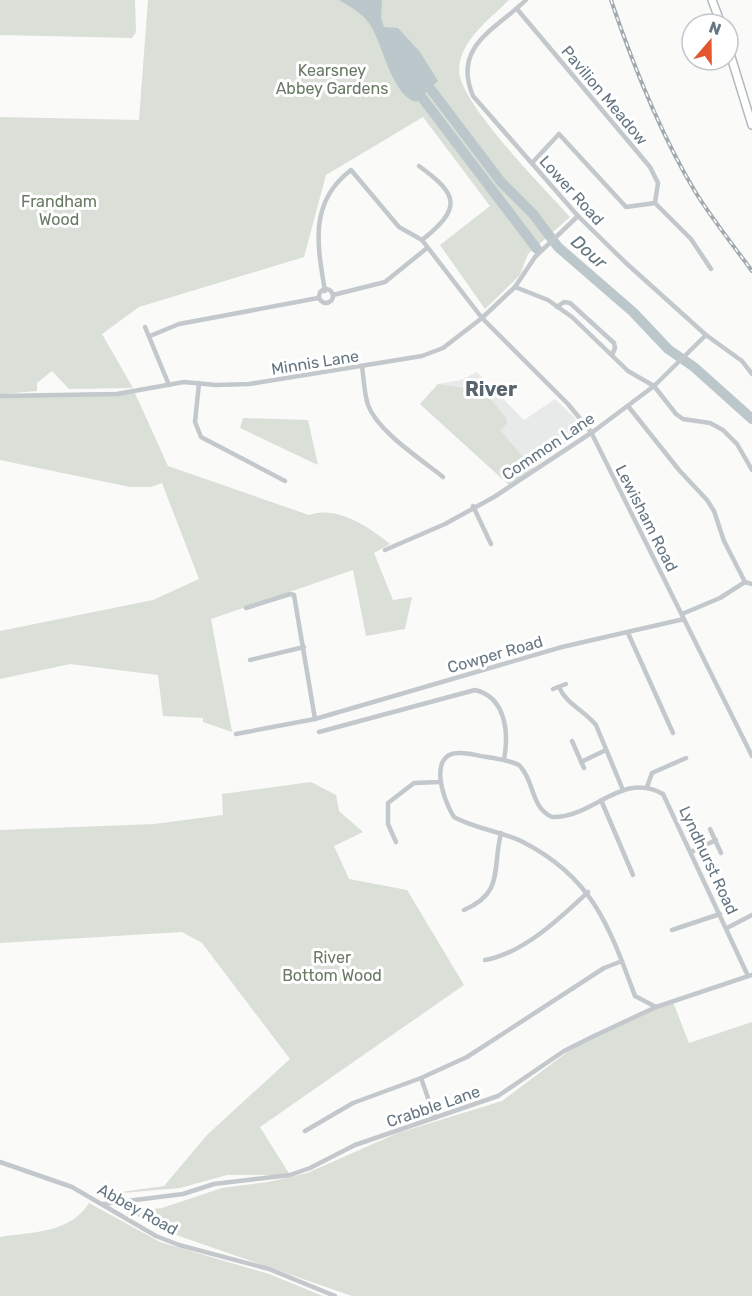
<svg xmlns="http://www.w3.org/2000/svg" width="752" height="1296" viewBox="0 0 752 1296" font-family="Rubik,sans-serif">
	<rect width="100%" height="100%" fill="#fafaf8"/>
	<path fill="#e8e9e9" d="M477,372L524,420L555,399L574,417L583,431L509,485L420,404L438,384L461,380Z"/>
	<g fill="#dadfd7">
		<path d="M0,0H135L136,32L132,38L0,35Z"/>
		<path d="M148,0H509C490,19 460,40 459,70C459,103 546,190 570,217L528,254L520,275L485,309L440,245L490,206L423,117L326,175L304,257L139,307L102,334L133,388L69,389L52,371L37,383V391L0,394V117L139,120Z"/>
		<path d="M476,381L506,418L507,423L500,430L533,469L509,485L420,404L438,384L464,388Z"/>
		<path d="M134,391L168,466L309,515C337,505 369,527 390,544L374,553L393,600L412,597L405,629L366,636L353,570L211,619L232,732L203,722V718L163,716L158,675L70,664L0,679V631L153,600L199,579L162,483L151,487H130L0,460V396Z"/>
		<path d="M243,418L308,420L318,465L240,428Z"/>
		<path d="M311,782L336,795L339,811L363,832L334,846L349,879L407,890L464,985L260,1127L290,1175H227L180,1188L99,1195L164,1186L208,1134L290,1059L202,943L182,932L0,943V830L154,824L223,815L222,794Z"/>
		<path d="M673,1002L689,1043L752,1022V1296H352L159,1229L129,1211L162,1208L222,1188L268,1182L307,1173L398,1133L502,1101L570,1050L656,1007Z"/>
		<path d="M89,1203L160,1242L269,1274L323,1296H0V1237C32,1232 71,1233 89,1203Z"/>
	</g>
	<path fill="#bbc7cb" d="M339,0H382L381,18L384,27L398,28L420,52L438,81L416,102C391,95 383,43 369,23C362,13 349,6 339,0Z"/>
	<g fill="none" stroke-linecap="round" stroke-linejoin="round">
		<g stroke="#bbc7cb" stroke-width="10">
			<path d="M429,87L501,182L533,214L558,247L633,312L668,349L694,367L752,419"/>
			<path d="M420,95L537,249"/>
		</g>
		<g stroke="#b3babf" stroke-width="10">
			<g id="secondary">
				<path d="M712,0L721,24"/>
				<path d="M728,47L752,125"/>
			</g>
		</g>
		<g stroke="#c3c8cc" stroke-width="4.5">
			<path d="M526,0C495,30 452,46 473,96L578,216L626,263L706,335L742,361L752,374"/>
			<path d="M517,9L650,167L658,183L655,203"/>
			<path d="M532,163L559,134L626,207L655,203L691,239L711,269"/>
			<path d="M419,166C459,195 462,208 422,240"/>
			<path d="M515,287L548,300L572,317L628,371L654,386L676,414L683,419L710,423L723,430L737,444L752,470"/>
			<circle cx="326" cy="296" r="7"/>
			<path d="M325,291C317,244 309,202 351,170L399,227L422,240L482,318L568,404L591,432L752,756"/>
			<path d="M333,295L385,282L427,248"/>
			<path d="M557,307L564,302L570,303L614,343L615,348L612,355"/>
			<path d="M145,327L169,385"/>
			<path d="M150,336L179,324L318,298"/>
			<path d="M362,367C364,379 364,393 368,405C378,432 421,459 443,477"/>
			<path d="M199,383L195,422L201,437L285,481"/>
			<path d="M0,396L117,394L184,382L216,385L249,384L422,356L443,348L482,318L515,287L535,257L578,216"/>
			<path d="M628,406L679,470L707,500L714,511L724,541L745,582L752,584"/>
			<path d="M473,506L491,544"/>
			<path d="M385,550L445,524L494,497L594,431L654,386L706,335"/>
			<path d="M246,608L290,594L294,595L315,719"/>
			<path d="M682,614L720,598L745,582"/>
			<path d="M628,633L673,733"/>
			<path d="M250,660L304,647"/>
			<path d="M559,687C566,704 584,710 596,725L623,790"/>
			<path d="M553,689L566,684"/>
			<path d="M319,732L475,690C506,697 509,733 504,760"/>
			<path d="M236,734L315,719L562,647L684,619"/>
			<path d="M572,741L584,768"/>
			<path d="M581,762L606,750"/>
			<path d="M647,787L652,773L686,758"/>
			<path d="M601,800L633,875"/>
			<path d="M710,829L721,853"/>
			<path d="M396,842L388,824V803L414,783L440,782"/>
			<path d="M691,852L716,840"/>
			<path d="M464,910C504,893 492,870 501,833"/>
			<path d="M727,928L752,915"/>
			<path d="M672,930L720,914"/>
			<path d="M485,960C524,953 560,918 588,892"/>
			<path d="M656,1007L635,996C609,926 593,878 523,842C501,831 475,829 454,817C444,802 427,754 458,753C467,752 478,756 487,757C498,759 509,760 519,765C535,781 530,807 552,817C592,819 622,770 663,794L748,976"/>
			<path d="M421,1078L435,1118"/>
			<path d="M305,1131L353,1103L421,1078L467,1057L604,968L622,961"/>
			<path d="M0,1162L72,1187L156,1236L179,1245L269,1269L335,1296"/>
			<path d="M103,1204L183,1194L214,1184L290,1175L310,1168L355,1145L498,1096L564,1051L594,1036L656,1007L752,975"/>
		</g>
		<use href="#secondary" stroke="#fff" stroke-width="7"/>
		<g stroke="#a2aab0" stroke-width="4">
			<path id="rail" d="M611,0C632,62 662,137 696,193C713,220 733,245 752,271"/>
		</g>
		<use href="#rail" stroke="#fff" stroke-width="1.5" stroke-dasharray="4.5" stroke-linecap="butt"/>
	</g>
	<g text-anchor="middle" stroke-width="6" stroke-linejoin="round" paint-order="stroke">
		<g font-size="16" fill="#687a64" stroke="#fff">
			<text x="332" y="76">Kearsney<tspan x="332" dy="18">Abbey Gardens</tspan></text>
			<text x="59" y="207">Frandham<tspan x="59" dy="18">Wood</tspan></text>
			<text x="332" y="963">River<tspan x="332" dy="18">Bottom Wood</tspan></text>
		</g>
		<g font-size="16" fill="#657683" stroke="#fff">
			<text transform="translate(605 95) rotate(50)" y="6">Pavilion Meadow</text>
			<text transform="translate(572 190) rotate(48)" y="6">Lower Road</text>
			<text transform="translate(315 362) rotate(-9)" y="6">Minnis Lane</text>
			<text transform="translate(548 446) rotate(-34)" y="6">Common Lane</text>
			<text transform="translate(647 518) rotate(63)" y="6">Lewisham Road</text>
			<text transform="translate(495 654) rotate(-16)" y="6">Cowper Road</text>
			<text transform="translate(709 860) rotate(65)" y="6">Lyndhurst Road</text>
			<text transform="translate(433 1106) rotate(-19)" y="6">Crabble Lane</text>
			<text transform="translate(138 1209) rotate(29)" y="6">Abbey Road</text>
		</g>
		<g font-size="18" font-style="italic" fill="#60757c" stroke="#fff">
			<text transform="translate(589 252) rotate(41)" y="6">Dour</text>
		</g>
		<g font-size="20" font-weight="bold" fill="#57646e" stroke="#fff">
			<text x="491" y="396">River</text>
		</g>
	</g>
	<g transform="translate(710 42) rotate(20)"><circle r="28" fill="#ffffff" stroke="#c1c8cd" stroke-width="1.5"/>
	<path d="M0-4.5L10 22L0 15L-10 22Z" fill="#e4572e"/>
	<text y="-9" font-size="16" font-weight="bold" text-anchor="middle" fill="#657683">N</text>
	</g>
</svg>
